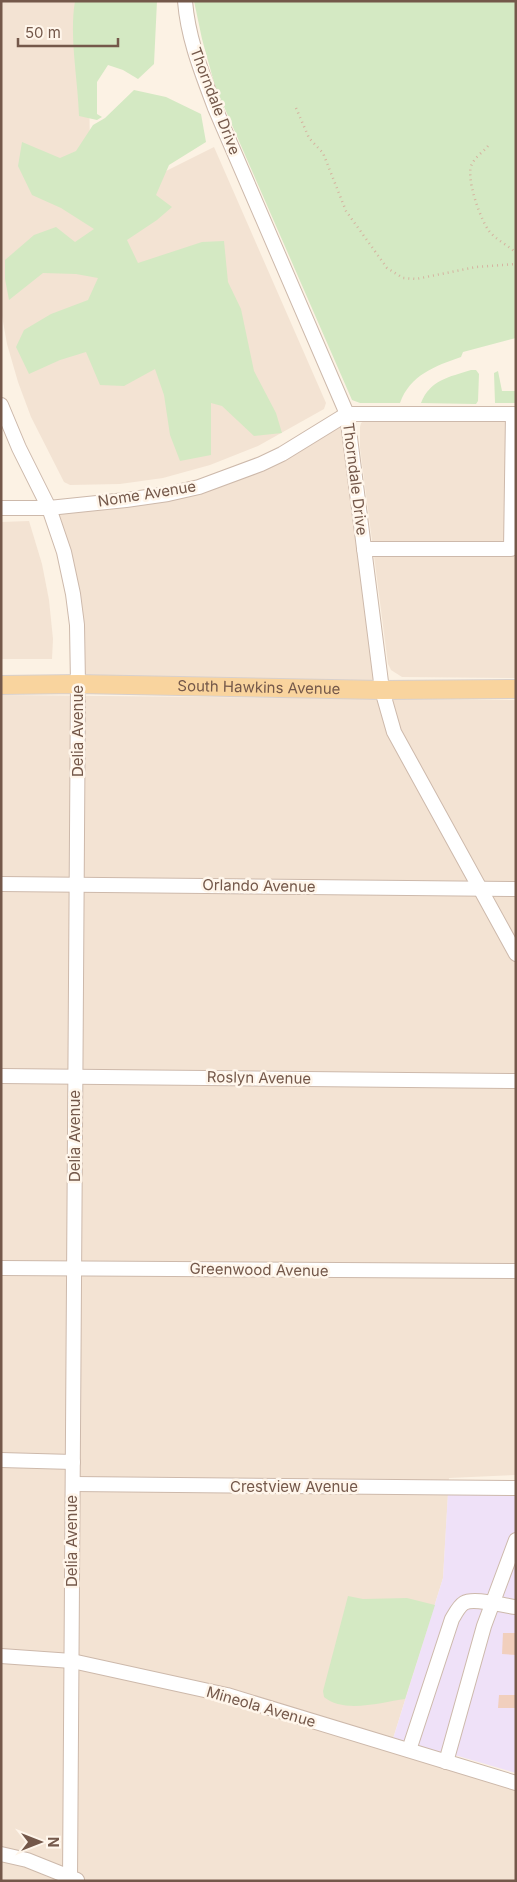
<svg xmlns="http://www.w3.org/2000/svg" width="517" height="1882" viewBox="0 0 517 1882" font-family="Inter,sans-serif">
	<rect width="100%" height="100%" fill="#fcf2e4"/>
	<g fill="#f3e3d3">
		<path d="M1,1H88L90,156L106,201L214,147L326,403L324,409L258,446L210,465L163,478L120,484L70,485L64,482L31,417L18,382L7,344L2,316Z"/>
		<path d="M347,414L382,690L78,684L77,625L49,508L230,477Z"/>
		<path d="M364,421H516V678L402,677L391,670L388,664L360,448V427L361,423Z"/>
		<path d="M29,521L42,564L49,600L53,639L52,659H1V522Z"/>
		<path d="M1,695L516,700V1475L449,1478L443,1578L391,1745L516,1783V1881H1Z"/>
	</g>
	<path fill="#efe1f8" d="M448,1492L516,1493V1773L458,1756L392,1742L443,1578Z"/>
	<g fill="#d4e9c3">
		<path d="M75,1H157L154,64L138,79L123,70L108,65L97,82V114L102,117L97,120L79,116C78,80 69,36 75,1Z"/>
		<path d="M194,1H516V338L463,352L461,357C435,366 410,375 400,403H360L352,400L215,86L202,39Z"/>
		<path d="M134,90L166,97L201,114L206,142L169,165L156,195L172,207L157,220L127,240L138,263L202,242L224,241L228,282L241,309L254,371L276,413L282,433L254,436L222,406L211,403V455L180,461L170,435L164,395L155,369L124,386L100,385L86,352L60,360L29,374L16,347L24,330L51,314L88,300L98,278L76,274L43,273L9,300L5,279V260L34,235L56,227L75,242L94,229L61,208L32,195L18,166L22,142L60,158L76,151L93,125L105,118Z"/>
		<path d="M471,370H476L479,374L478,401L476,404L421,403C430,380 449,377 471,370Z"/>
		<path d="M498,371L502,391H516V403H495L494,373Z"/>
		<path d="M348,1596L363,1599L407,1598L435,1605L405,1699C382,1702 344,1714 324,1697L323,1691Z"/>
	</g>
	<g fill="#f1cfbd">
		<path d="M503,1633H516V1655L502,1654Z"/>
		<path d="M499,1695H516V1708H498Z"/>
	</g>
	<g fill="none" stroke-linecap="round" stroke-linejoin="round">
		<g stroke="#cdb9ab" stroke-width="16">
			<g id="minor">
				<path d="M185,1C188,39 202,73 215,108L347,414L382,690L394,732L516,954"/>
				<path d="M1,405L19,448L49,508L64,552L73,594L77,625L78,684L70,1881"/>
				<path d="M1,508H49L126,500L168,494L199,487L261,464L282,454L347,414H516"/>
				<path d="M364,549H511L513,414"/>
				<path d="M1,884L516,889"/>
				<path d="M1,1076L516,1081"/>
				<path d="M1,1268L516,1271"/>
				<path d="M1,1460L73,1462"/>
				<path d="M73,1484L516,1488"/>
				<path d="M1,1656L72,1661L227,1695L516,1783"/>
				<path d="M409,1750L452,1619C455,1614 459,1606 464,1603C474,1597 504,1606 516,1607"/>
				<path d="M446,1762L484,1626L516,1540"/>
				<path d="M1,1854L27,1860L77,1880"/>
			</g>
		</g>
		<g stroke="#d8d0cc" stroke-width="20">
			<g id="major">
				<path id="s1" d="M1,685L78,684L382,690L516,689"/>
			</g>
		</g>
		<g stroke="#d5b3a0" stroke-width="2.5" stroke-dasharray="1 4" stroke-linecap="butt">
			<path d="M296,108L309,138L323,153L346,211L387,268L403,278L416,279L476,267L516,264"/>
			<path d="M488,146C483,152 475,157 472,164C465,176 480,219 489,231C496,240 508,245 516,253"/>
		</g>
		<use href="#minor" stroke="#fff" stroke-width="14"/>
		<use href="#major" stroke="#f9d49e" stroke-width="18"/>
	</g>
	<g text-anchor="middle" stroke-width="5" stroke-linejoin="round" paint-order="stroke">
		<g font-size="15" fill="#74584a" stroke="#fff6eb">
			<text transform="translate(215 101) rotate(69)" y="5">Thorndale Drive</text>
			<text transform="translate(355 479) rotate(83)" y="5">Thorndale Drive</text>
			<text transform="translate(147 494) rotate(-9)" y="5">Nome Avenue</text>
			<text dy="5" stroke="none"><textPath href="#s1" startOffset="258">South Hawkins Avenue</textPath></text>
			<text transform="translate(78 731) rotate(-90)" y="5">Delia Avenue</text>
			<text transform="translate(259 886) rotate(1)" y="5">Orlando Avenue</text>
			<text transform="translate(259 1078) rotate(1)" y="5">Roslyn Avenue</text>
			<text transform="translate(75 1136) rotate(-90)" y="5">Delia Avenue</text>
			<text transform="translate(259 1270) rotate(1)" y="5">Greenwood Avenue</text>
			<text x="294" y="1492">Crestview Avenue</text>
			<text transform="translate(72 1541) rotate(-90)" y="5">Delia Avenue</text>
			<text transform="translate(261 1707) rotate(16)" y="5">Mineola Avenue</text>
		</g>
	</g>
	<rect width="517" height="1882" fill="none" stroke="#74584a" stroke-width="5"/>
	<g transform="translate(40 1842) rotate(90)" stroke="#fff6eb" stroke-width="4" paint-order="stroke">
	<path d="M0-4L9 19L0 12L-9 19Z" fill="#74584a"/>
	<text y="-8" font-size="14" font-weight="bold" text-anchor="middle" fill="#74584a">N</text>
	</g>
	<path d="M18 38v8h100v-8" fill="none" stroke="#74584a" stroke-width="2.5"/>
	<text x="25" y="38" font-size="15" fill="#74584a" stroke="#fff6eb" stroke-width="4" paint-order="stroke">50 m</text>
</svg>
